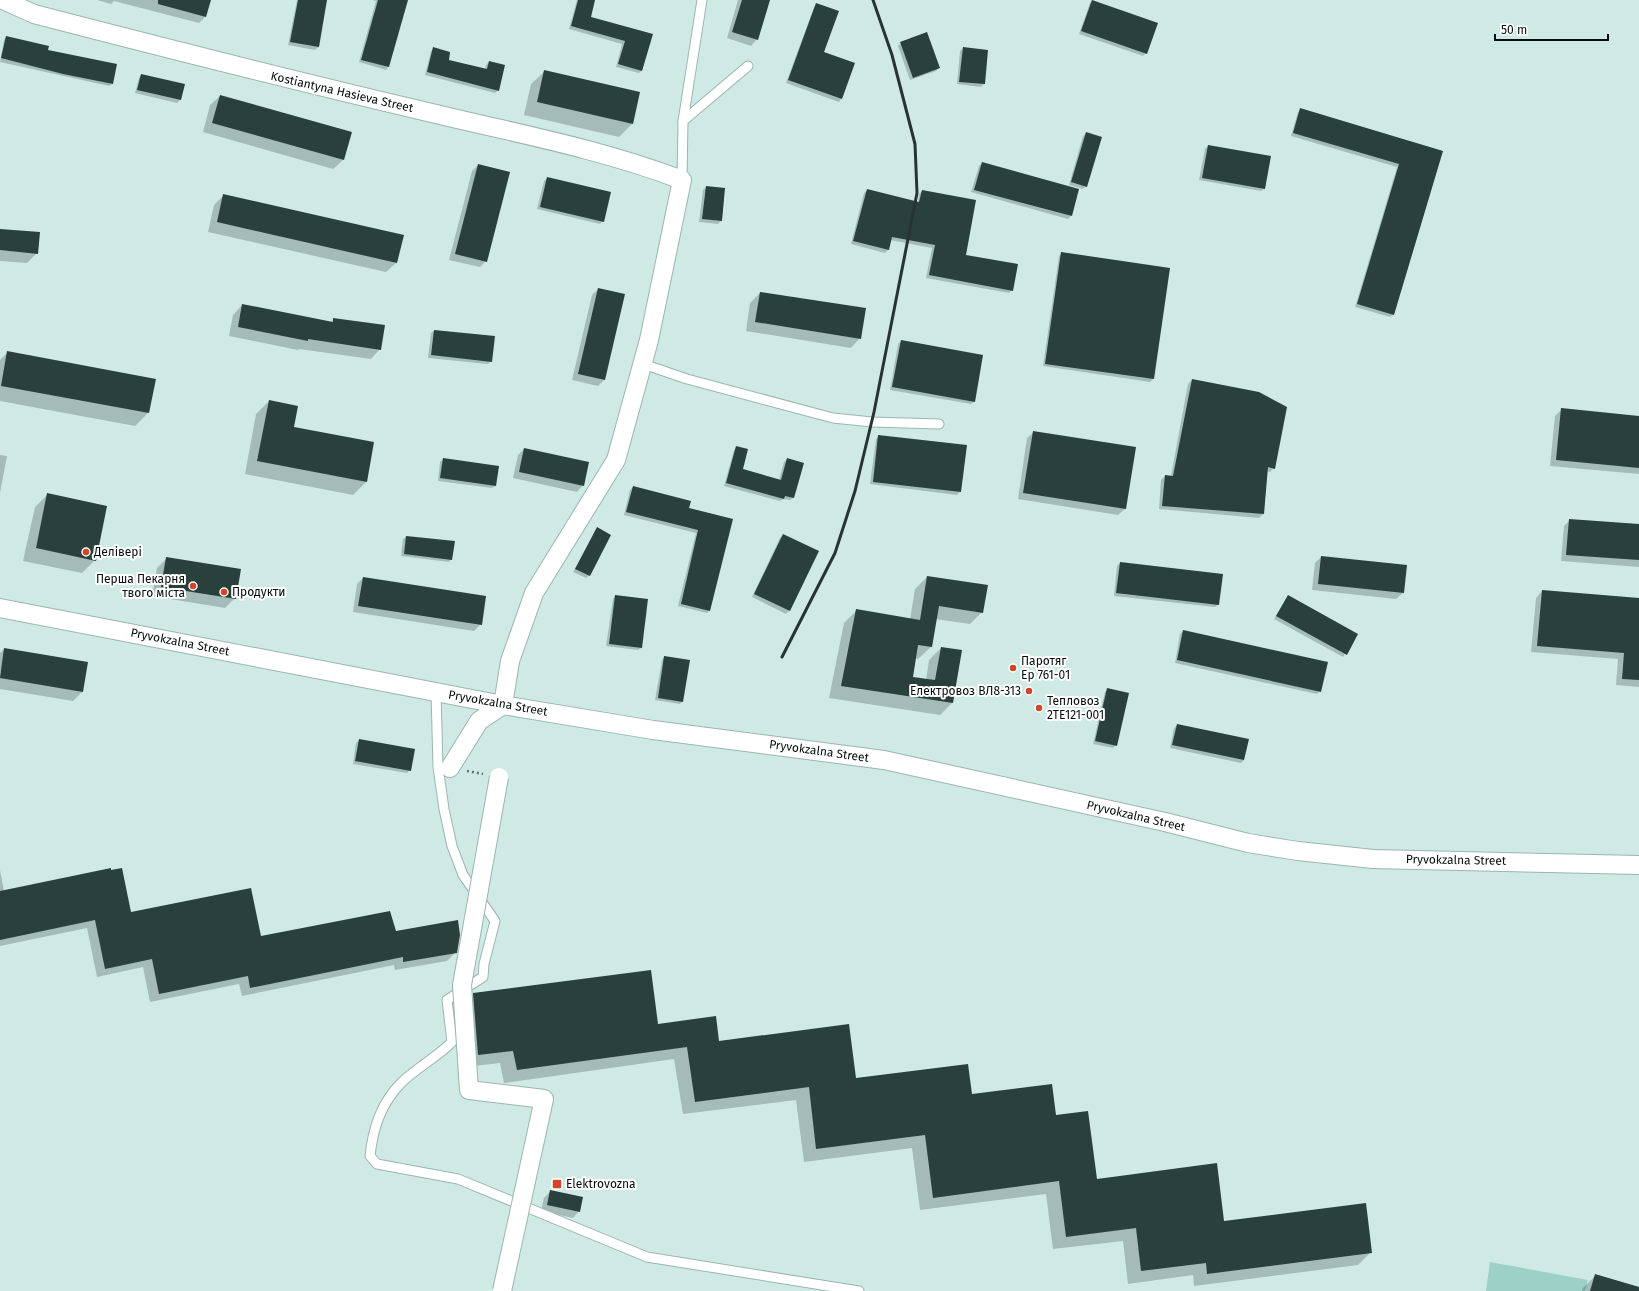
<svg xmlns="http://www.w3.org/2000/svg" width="1639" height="1291" viewBox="0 0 1639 1291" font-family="'Fira Sans',sans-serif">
	<rect width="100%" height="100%" fill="#cfeae5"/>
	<path fill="#9dd1c8" d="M1490,1262L1588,1280L1585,1291H1486Z"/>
	<g fill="#0003">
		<path d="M97,0H210L206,16L199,23L114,1L111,4Z"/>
		<path d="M297,0H326L318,47L315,50L288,45Z"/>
		<path d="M372,0H407L388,67L386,70L359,62L376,1Z"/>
		<path d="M577,0H594L589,17L652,35L642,70L639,73L616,67L622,44L569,29Z"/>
		<path d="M738,0H769L757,39L751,46L727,38Z"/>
		<path d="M1092,1L1146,53L1143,56L1079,34L1090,3Z"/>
		<path d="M817,4L823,53L854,64L841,99L839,102L786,83L814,7Z"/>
		<path d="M6,37L47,51L112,84L109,86L0,62L4,40Z"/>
		<path d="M901,43L939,68L936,71L910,80L898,46Z"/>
		<path d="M963,48L984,84L981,87L957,84L960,51Z"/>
		<path d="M434,49L447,60L485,70L486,65L489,62L498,90L495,93L425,75L431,51Z"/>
		<path d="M544,72L632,124L619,137L524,115L531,84Z"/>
		<path d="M141,75L184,85L180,100L177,103L135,93L139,78Z"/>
		<path d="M220,96L343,160L333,169L203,132L210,105Z"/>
		<path d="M1301,110L1442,151L1393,315L1390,317L1355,307L1397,167L1291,136L1298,112Z"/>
		<path d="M1086,133V186L1083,189L1069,185L1083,136Z"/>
		<path d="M1208,146L1264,189L1261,191L1199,180L1205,149Z"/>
		<path d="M982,163L1071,216L1068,219L971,192L979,166Z"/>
		<path d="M478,165L486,261L480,267L449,260L472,171Z"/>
		<path d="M547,178L603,221L600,224L537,209L544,181Z"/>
		<path d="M706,187L721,221L718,224L699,222L703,190Z"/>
		<path d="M867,190L918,203L919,194L922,191L965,255L1012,290L1009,293L926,278L932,248L890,240L888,250L885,253L851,244L864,193Z"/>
		<path d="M224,195L396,263L386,272L208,232L214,205Z"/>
		<path d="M0,230L37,253L27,263L0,261Z"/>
		<path d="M1062,253L1153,379L1150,382L1043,366L1059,256Z"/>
		<path d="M598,289L604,380L598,386L572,380L592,295Z"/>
		<path d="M760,293L860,338L851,348L746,331L750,303Z"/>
		<path d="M242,305L330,323L334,319L380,349L371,359L299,349L298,350L229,336L233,315Z"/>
		<path d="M434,331L491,361L488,364L428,358L431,333Z"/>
		<path d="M901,341L974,402L971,404L890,390L898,344Z"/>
		<path d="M8,352L148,413L135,426L0,401V360Z"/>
		<path d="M1192,380L1274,468L1270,472L1266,471L1263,514L1259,518L1159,509L1161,480L1165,476H1171L1188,384Z"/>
		<path d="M269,401L293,427L366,482L353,495L245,474L256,414Z"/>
		<path d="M1562,409L1639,417V474L1550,466L1555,416Z"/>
		<path d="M1034,432L1125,509L1118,515L1018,499L1027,438Z"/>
		<path d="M879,436L960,492L957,495L870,484L876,439Z"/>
		<path d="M737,447L742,470L779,480L784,462L787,459L793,498L790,500L783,499L780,501L724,486L734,450Z"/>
		<path d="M524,449L583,485L577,492L513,478L518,455Z"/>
		<path d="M0,455L7,456L0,493Z"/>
		<path d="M443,459L495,486L492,488L438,481L440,462Z"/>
		<path d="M633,487L688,508L732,519L710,610L707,613L678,606L696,533L624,515L630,490Z"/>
		<path d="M48,494L95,560L82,573L23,561L35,507Z"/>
		<path d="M1570,520L1639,525V567L1561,561L1564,526Z"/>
		<path d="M597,529L589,576L586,578L573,572Z"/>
		<path d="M783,535L818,552L789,611L786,614L752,597L780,538Z"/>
		<path d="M406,537L451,559L449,562L401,556L403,539Z"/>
		<path d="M1321,557L1403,593L1396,599L1312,590L1315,563Z"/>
		<path d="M167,558L235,598L225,608L152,596L157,568Z"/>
		<path d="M1120,563L1218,605L1215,607L1114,596L1117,566Z"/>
		<path d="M927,577L982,612L970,624L935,619L931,647L918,659L915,658L912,678L926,680L929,660L941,648L952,703L940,715L829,698L844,623L856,611L910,620L915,589Z"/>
		<path d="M363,578L481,624L474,631L353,612L357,584Z"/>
		<path d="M1542,591L1639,599V687L1616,685L1618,659L1531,652L1536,598Z"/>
		<path d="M615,596L641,648L638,650L606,646L613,599Z"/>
		<path d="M1288,596L1357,634L1343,657L1274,619Z"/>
		<path d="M1183,631L1320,691L1317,694L1175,663L1180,634Z"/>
		<path d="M4,649L82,692L73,701L0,689V653Z"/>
		<path d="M665,657L682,702L680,704L655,700L662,660Z"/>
		<path d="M1107,690L1116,745L1113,748L1093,744L1105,692Z"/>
		<path d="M1177,725L1248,740L1244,760L1241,763L1170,748L1174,728Z"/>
		<path d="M359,740L410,770L407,773L353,764L356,743Z"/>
		<path d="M0,870L4,891L260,938L395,933L456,952L447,961L395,970L394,965L242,996L239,984L150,1002L143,967L97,977L87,928L0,946Z"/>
		<path d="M474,994L657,1025L855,1079L971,1095L1055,1117L1096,1180L1223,1223L1371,1252L1358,1265L1194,1286L1193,1275L1128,1284L1123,1241L1053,1249L1046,1194L920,1210L912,1148L804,1162L796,1100L683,1114L674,1059L504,1083L500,1063L465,1067L460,1007Z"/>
		<path d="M550,1192L579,1211L573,1218L541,1211L544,1198Z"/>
		<path d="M1596,1275L1639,1287V1291H1582L1583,1288Z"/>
	</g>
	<g fill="#29403c">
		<path d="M158,0H211L206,17L158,4Z"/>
		<path d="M298,0H327L319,47L290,42Z"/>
		<path d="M378,0H408L389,67L361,60Z"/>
		<path d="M578,0H595L591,17L653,34L642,71L618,64L625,41L571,26Z"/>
		<path d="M742,0H770L758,40L732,32Z"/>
		<path d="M1092,0L1158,23L1147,54L1081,31Z"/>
		<path d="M816,3L839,11L824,52L855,63L842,99L788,80Z"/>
		<path d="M927,32L940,68L913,78L900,42Z"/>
		<path d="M6,36L49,46L48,50L117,64L113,84L63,74L1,58Z"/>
		<path d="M433,47L450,52L449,60L487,69L489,61L505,65L499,91L427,72Z"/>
		<path d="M963,47L988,50L985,84L959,82Z"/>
		<path d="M544,70L640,92L633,124L537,102Z"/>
		<path d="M141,74L185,84L181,100L137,90Z"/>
		<path d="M220,95L352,132L344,160L212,123Z"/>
		<path d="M1300,108L1443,151L1394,315L1357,304L1399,164L1293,133Z"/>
		<path d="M1086,132L1102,137L1087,187L1071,182Z"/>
		<path d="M1208,145L1271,156L1265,189L1202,178Z"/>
		<path d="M982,162L1079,189L1072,216L974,190Z"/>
		<path d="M478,164L510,172L487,262L455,254Z"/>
		<path d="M547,177L611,192L604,222L540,207Z"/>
		<path d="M706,186L725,188L722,221L702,219Z"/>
		<path d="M867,189L919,202L922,190L976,200L966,255L1018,264L1013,291L929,275L935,245L892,237L889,250L853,241Z"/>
		<path d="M223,194L404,235L397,263L217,222Z"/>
		<path d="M0,229L40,232L38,254L0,250Z"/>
		<path d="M1061,252L1170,268L1154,379L1045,364Z"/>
		<path d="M598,288L625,294L605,380L578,374Z"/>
		<path d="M760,292L866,308L861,339L755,322Z"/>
		<path d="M242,304L333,322V318L385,325L381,350L308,339V341L238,327Z"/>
		<path d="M434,330L495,336L492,362L431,355Z"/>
		<path d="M901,340L983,355L975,402L892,387Z"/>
		<path d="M7,351L156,379L149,413L1,386Z"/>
		<path d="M1192,379L1259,392L1287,407L1275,469L1268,467L1264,514L1162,506L1165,475L1173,476Z"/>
		<path d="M269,400L298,406L294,427L374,442L367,482L257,461Z"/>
		<path d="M1561,408L1639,416V468L1556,460Z"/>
		<path d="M1033,431L1136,447L1126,509L1023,493Z"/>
		<path d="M878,435L967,445L961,492L873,482Z"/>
		<path d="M736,446L748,449L743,469L781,480L787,458L804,463L794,498L785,496L784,499L726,483Z"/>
		<path d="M524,448L589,462L584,486L519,472Z"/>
		<path d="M443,458L499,466L496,486L440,478Z"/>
		<path d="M633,486L691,501L689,508L733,519L710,611L681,604L698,530L626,512Z"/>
		<path d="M47,493L107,506L96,561L36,548Z"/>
		<path d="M1569,519L1639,524V560L1566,555Z"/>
		<path d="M597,527L611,535L590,576L575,569Z"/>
		<path d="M783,534L819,551L790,611L754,594Z"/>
		<path d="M406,536L455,541L452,560L404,554Z"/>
		<path d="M1321,556L1407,565L1404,593L1318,584Z"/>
		<path d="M166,557L241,569L236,599L161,587Z"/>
		<path d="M1120,562L1223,574L1219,605L1116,593Z"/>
		<path d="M927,576L988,585L983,613L939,606L932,647L918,645L913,677L935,680L941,647L962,650L953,703L841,686L856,609L920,620Z"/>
		<path d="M363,577L486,596L482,625L358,606Z"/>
		<path d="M1542,590L1639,598V680L1622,679L1624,653L1537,646Z"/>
		<path d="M615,595L648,599L642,648L609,644Z"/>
		<path d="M1288,595L1358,634L1347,655L1276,616Z"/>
		<path d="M1183,630L1328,662L1321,692L1177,660Z"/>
		<path d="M4,648L88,662L83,692L0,678Z"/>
		<path d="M664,656L690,660L683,702L658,698Z"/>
		<path d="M1107,688L1129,693L1117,746L1095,741Z"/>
		<path d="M1177,724L1249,739L1244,760L1172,745Z"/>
		<path d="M359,739L415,749L411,771L355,761Z"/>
		<path d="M111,868V870L122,868L131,912L251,888L261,936L390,911L396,931L458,920L460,935L457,953L403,962V957L250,988L248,976L159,994L152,959L105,969L95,920L0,940V891Z"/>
		<path d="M651,970L658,1024L716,1016L719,1041L849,1024L856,1078L968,1064L972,1094L1052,1084L1056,1115L1088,1111L1097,1179L1217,1163L1224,1221L1366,1203L1372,1253L1207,1274L1206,1263L1141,1271L1136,1228L1066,1237L1059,1181L933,1198L925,1135L816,1149L809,1087L695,1102L687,1047L517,1070L513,1051L478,1055L473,993Z"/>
		<path d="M550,1190L583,1197L580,1212L547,1205Z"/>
		<path d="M1595,1274L1639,1287V1291H1590Z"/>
	</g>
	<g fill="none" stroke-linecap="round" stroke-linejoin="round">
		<g stroke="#9bb5b0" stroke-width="11">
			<g id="lane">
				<path d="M683,121L748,66"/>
				<path d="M682,180L683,121L702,0"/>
				<path d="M643,364L687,379L833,418L872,422L939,424"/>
				<path d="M436,692L438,767L444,809L452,846L463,875L495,921L484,964L483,977L447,1000L452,1042C437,1057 418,1067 402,1082C381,1103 373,1128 370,1156L377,1164L458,1179L647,1257L859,1291"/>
			</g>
		</g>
		<g stroke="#9bb5b0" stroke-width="20">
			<g id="street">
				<path d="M3,0L34,14C161,47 288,79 415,109C504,131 596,147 682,180L649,340L616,460L534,593L510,661L503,705L479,721L450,768"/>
				<path d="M0,608L503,705L653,730L884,760L1165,822L1248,843L1298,851L1373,859L1639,865"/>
			</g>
		</g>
		<path stroke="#61726f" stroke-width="2.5" stroke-dasharray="2 3" stroke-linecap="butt" d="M467,771L483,774"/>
		<use href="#lane" stroke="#fff" stroke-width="9"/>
		<use href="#street" stroke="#fff" stroke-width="18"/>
		<path stroke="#283431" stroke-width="3" d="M782,657L835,553L855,491L874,412L917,193L915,144L892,55L873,0"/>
		<g stroke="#9bb5b0" stroke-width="20" stroke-linecap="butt">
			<path id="street-bridge" d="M499,777L462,985L469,1090L544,1099L502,1291"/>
		</g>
		<use href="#street-bridge" stroke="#fff" stroke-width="18"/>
	</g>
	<g fill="#d1462a" stroke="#fff" stroke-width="1.5">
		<circle cx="86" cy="552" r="4"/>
		<circle cx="193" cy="586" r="4"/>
		<circle cx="224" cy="592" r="4"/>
		<circle cx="1013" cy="668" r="4"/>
		<circle cx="1029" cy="691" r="4"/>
		<circle cx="1039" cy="708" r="4"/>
		<rect x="552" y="1179" width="10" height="10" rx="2"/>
	</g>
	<g text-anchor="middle" stroke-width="4" stroke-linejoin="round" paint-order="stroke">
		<g font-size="12" fill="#050e0c" stroke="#fff">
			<text transform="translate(342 92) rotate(13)" y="4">Kostiantyna Hasieva Street</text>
			<text transform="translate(180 642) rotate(11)" y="4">Pryvokzalna Street</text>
			<text transform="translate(498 703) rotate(10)" y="4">Pryvokzalna Street</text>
			<text transform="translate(819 751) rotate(8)" y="4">Pryvokzalna Street</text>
			<text transform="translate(1136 816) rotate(13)" y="4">Pryvokzalna Street</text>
			<text transform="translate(1456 860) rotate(1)" y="4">Pryvokzalna Street</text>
		</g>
		<g font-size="12" fill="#050e0c" stroke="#fff" text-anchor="start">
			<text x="94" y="556">Делівері</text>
			<text x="185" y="583" text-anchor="end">Перша Пекарня<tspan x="185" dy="14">твого мiста</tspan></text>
			<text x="232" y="596">Продукти</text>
			<text x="1021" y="665">Паротяг<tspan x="1021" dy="14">Ер 761-01</tspan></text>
			<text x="1021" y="695" text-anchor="end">Електровоз ВЛ8-313</text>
			<text x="1047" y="705">Тепловоз<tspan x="1047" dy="14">2ТЕ121-001</tspan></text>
			<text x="566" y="1188">Elektrovozna</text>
		</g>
	</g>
	<path d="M1495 34v6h113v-6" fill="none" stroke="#050e0c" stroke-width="2"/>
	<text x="1501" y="34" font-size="12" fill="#050e0c" stroke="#ffffff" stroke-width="3" paint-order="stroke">50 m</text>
</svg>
